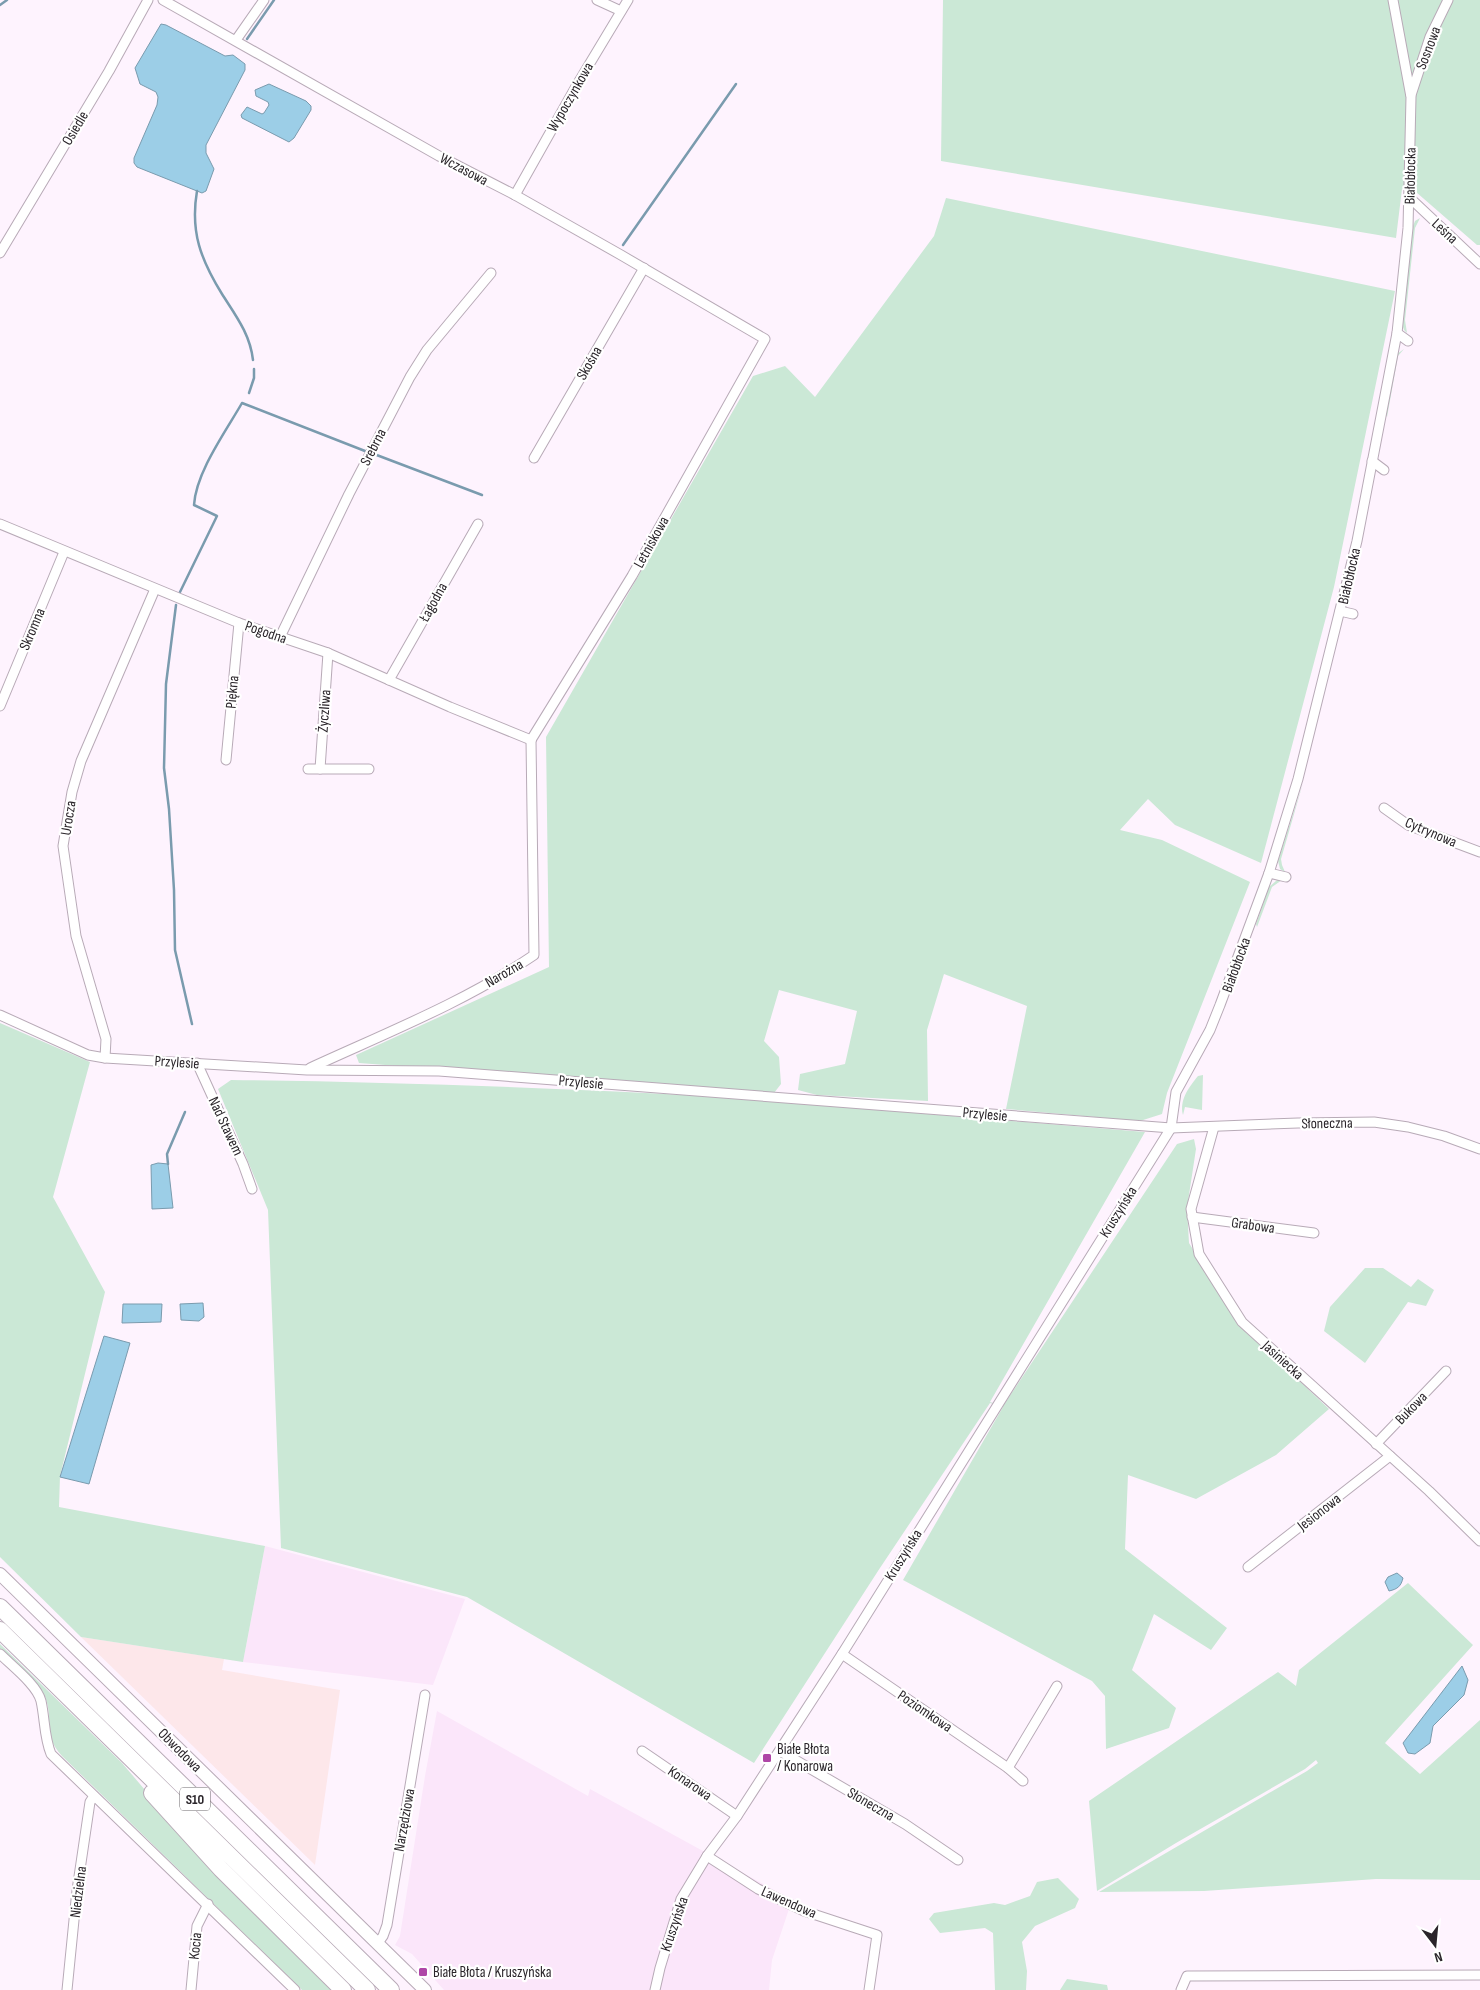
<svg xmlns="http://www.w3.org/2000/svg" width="1480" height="1990" viewBox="0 0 1480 1990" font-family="'Sofia Sans Condensed',sans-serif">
	<rect width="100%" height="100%" fill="#fef3fe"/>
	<path fill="#fde7ea" d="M81,1637L224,1659L222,1670L340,1690L315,1865Z"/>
	<g fill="#fbe6fa">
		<path d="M265,1546L465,1599L433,1685L243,1662Z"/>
		<path d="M437,1711L588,1796L590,1789L792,1900L772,1960L769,1990H444L412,1954L395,1945L400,1936L425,1776Z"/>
	</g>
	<g fill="#cbe8d6">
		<path d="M943,0H1480V245H1477L1416,192L1402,189L1396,238L941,161Z"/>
		<path d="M946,198L1395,291L1334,587L1261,863L1175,825L1148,799L1120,830L1162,840L1250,882L1167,1093L1162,1114L1140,1121L1006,1109L1027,1006L944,974L927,1030L928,1101L817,1095L798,1090L800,1074L845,1064L857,1011L779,990L764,1041L779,1057L781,1084L774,1093L726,1091V1097L1145,1132L990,1402L1003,1406L1177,1144L1194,1139L1196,1149L1187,1208L1189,1243L1240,1325L1329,1409L1276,1455L1196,1499L1128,1475L1125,1549L1227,1628L1211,1650L1154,1614L1132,1670L1176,1708L1169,1728L1106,1749L1105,1696L1092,1681L903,1580L1003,1407L990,1403L878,1571L754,1763L467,1597L281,1548L268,1210L218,1089L231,1080C395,1082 560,1088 724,1097V1091L359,1063L356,1055L549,967L546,737L753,376L785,366L815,397L934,236Z"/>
		<path d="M1420,218L1415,228L1405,320L1407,333L1404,330L1402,324L1413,226L1415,221Z"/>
		<path d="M1404,349L1398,356L1387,417L1385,414L1397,354Z"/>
		<path d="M1303,783L1281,859L1282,865L1285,872L1280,869L1278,861Z"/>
		<path d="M1277,880H1282L1272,887L1257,927L1256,924L1269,887Z"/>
		<path d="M0,1023L90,1062L53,1197L105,1292L60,1476L59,1507L265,1546L243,1662L81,1637L0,1557Z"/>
		<path d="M1203,1075L1202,1110L1185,1107L1183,1115C1179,1100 1189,1087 1198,1076Z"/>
		<path d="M1365,1268H1383L1411,1287L1418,1279L1434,1290L1426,1306L1408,1302L1365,1363L1324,1331L1330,1307Z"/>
		<path d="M1408,1583L1473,1645L1385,1743L1420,1774L1480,1720V1880L1376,1879L1204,1891L1099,1892L1307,1771L1318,1763L1316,1760L1305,1769L1176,1843L1097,1891L1089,1801L1278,1672L1296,1686L1299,1670Z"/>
		<path d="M0,1644L122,1763L232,1892L332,1990H302L62,1756C41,1733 55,1719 44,1694C38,1683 10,1660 0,1650Z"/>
		<path d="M1058,1878L1079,1899L1075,1908L1035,1926L1022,1942L1027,1971L1026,1990H995L993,1933L985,1928L940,1933L929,1919L934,1913L994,1903L1005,1905L1030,1896L1037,1882Z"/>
		<path d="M1067,1979L1107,1985L1108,1990H1060Z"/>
	</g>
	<g fill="#9ccee7" stroke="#7a9bae">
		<path d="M161,24L166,25L225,56L233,55L245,64V70L206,145V153L214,169L206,191L202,193L137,167L134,163V158L157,105L158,97L156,92L140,84L135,68Z"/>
		<path d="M269,84L306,101L311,106V110L294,138L289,142L242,118L241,115L247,107L262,114L264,113L269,105L268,102L256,96L255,90Z"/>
		<path d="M158,1163L168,1164L173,1208L152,1209L151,1165Z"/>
		<path d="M203,1303L204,1317L199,1321L181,1320L180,1304Z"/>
		<path d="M123,1304H162L161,1322L122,1323Z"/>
		<path d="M104,1336L130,1343L89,1484L60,1477Z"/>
		<path d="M1397,1573L1403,1578C1401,1586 1398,1589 1389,1591L1385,1582L1388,1577Z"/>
		<path d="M1462,1666L1468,1680L1464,1695L1433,1726L1430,1743L1415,1754L1408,1753L1403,1743Z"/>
	</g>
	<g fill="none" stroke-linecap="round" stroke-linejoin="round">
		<g stroke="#7a9bae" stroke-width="2.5">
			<path d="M0,5L7,0"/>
			<path d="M247,39L274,0"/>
			<path d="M197,191C190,232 201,260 222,294C236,316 250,334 253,360"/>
			<path d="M623,245L736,84"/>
			<path d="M249,393L254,378V369"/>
			<path d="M374,454L482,495"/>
			<path d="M180,592L217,516L194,505C196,472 226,431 242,403L365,451"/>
			<path d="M176,605L166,684L164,768L169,809L174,890L175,950L192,1024"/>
			<path d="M168,1164L167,1154L185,1112"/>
		</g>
		<g stroke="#b8aab7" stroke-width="11">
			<g id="street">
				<path d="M163,0L439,156L515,195L621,255L765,339L632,576L531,740"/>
				<path d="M597,0L621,11"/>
				<path d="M236,40L264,0"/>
				<path d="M1411,95L1430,37L1448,0"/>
				<path d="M515,195L578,83L628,0"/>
				<path d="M1410,198L1480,264"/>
				<path d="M0,253L109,71L148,0"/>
				<path d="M1397,333L1408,341"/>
				<path d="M534,458L644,268"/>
				<path d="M1372,461L1384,470"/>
				<path d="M0,524L239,623L328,653L450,707L531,740"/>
				<path d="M1340,611L1353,614"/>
				<path d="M280,637L349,494L410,377L427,350L491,273"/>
				<path d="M389,680L478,524"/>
				<path d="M0,706L64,552"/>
				<path d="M226,760L239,623"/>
				<path d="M308,769H369"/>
				<path d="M320,769L328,653"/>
				<path d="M1384,808L1408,825L1480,852"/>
				<path d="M1269,873L1286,877"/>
				<path d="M0,1015L88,1055L105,1058L307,1070L439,1071L1171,1128L1298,1123L1374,1122L1408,1127L1444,1136L1480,1149"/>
				<path d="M105,1058L106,1039L76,936L63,846L72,792L81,761L155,589"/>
				<path d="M197,1063L243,1164L252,1189"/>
				<path d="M310,1068C386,1033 465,1002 534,955L531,740"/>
				<path d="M1214,1127L1191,1209L1199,1254L1242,1322L1429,1491L1480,1541"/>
				<path d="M1192,1217L1314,1233"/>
				<path d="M1376,1444L1446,1371"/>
				<path d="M1248,1567L1390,1456"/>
				<path d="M0,1654C12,1666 37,1685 41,1701C45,1719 44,1737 51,1754L295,1990"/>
				<path d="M842,1654L1008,1768L1023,1781"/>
				<path d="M642,1751L737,1816"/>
				<path d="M780,1751L905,1824L958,1860"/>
				<path d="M1008,1768L1057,1686"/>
				<path d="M707,1856L758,1889L804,1911L877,1935L869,1990"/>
				<path d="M378,1943L383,1936L387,1925L425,1695"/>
				<path d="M67,1990L77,1890L90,1802L94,1796"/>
				<path d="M191,1990L197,1926L208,1904"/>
				<path d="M655,1990L660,1968L681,1899L707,1856L737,1816L842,1654L1171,1128L1176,1092L1210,1030L1220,1005L1269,873L1298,779L1357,541L1397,333L1408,228L1411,97L1393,0"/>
				<path d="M1181,1990L1187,1976L1480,1975"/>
			</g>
		</g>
		<g stroke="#b8aab7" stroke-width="14">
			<path id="secondary" d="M0,1574L425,1990"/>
		</g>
		<g stroke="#b8aab7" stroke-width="18">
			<g id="highway">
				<path d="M0,1607L391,1990"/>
				<path d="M0,1630L367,1990"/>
				<path d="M152,1793L221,1869L343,1990"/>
			</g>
		</g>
		<use href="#street" stroke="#fff" stroke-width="9"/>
		<use href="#secondary" stroke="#fff" stroke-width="12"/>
		<use href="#highway" stroke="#fff" stroke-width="16"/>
	</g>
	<g fill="#af46a7" stroke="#fff" stroke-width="2">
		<rect x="762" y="1753" width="10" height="10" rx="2.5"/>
		<rect x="418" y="1967" width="10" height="10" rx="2.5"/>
	</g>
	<g text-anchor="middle" stroke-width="4.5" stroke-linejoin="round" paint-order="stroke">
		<rect fill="#fff" stroke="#6a666a" stroke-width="1" x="180" y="1787.5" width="30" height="23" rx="4"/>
		<g font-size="14" font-weight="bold" fill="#2a252a">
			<text x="195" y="1804">S10</text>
		</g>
		<g font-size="15" fill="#2a252a" stroke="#fff">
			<text transform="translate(1428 48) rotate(-69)" y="5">Sosnowa</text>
			<text transform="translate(570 97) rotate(-60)" y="5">Wypoczynkowa</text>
			<text transform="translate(75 128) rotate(-59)" y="5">Osiedle</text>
			<text transform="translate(464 169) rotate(28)" y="5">Wczasowa</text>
			<text transform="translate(1410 176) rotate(-89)" y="5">Białobłocka</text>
			<text transform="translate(1445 231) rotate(43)" y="5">Leśna</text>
			<text transform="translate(589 363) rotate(-60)" y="5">Skośna</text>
			<text transform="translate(373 447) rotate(-63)" y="5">Srebrna</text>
			<text transform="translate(651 542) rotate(-61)" y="5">Letniskowa</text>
			<text transform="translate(1349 576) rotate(-77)" y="5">Białobłocka</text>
			<text transform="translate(433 602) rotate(-61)" y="5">Łagodna</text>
			<text transform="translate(32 629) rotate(-67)" y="5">Skromna</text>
			<text transform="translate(266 632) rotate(19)" y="5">Pogodna</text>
			<text transform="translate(232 692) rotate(-85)" y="5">Piękna</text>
			<text transform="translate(324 711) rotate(-86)" y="5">Życzliwa</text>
			<text transform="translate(68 818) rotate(-81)" y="5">Urocza</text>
			<text transform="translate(1431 832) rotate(23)" y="5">Cytrynowa</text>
			<text transform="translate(1236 965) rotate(-70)" y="5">Białobłocka</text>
			<text transform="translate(504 973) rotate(-30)" y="5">Narożna</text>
			<text transform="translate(177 1062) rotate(4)" y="5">Przylesie</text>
			<text transform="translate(581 1082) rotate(5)" y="5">Przylesie</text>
			<text transform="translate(985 1114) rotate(5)" y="5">Przylesie</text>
			<text transform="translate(1327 1123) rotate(-1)" y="5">Słoneczna</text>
			<text transform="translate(226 1126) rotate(65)" y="5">Nad Stawem</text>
			<text transform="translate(1118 1212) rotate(-58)" y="5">Kruszyńska</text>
			<text transform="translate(1253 1225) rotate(8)" y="5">Grabowa</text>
			<text transform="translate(1283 1360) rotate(42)" y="5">Jasiniecka</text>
			<text transform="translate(1411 1408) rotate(-46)" y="5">Bukowa</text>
			<text transform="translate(1319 1512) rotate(-38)" y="5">Jesionowa</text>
			<text transform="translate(903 1555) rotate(-58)" y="5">Kruszyńska</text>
			<text transform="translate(925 1711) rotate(34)" y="5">Poziomkowa</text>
			<text transform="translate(180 1750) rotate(45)" y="5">Obwodowa</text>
			<text transform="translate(690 1783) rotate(34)" y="5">Konarowa</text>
			<text transform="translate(871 1804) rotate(30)" y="5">Słoneczna</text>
			<text transform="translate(404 1820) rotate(-80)" y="5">Narzędziowa</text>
			<text transform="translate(78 1892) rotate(-83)" y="5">Niedzielna</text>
			<text transform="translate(789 1902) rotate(24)" y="5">Lawendowa</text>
			<text transform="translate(674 1924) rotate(-71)" y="5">Kruszyńska</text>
			<text transform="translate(195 1946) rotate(-84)" y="5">Kocia</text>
		</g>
		<g font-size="15" fill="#2a252a" stroke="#fff" text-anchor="start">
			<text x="777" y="1754">Białe Błota<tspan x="777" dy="17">/ Konarowa</tspan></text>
			<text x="433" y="1977">Białe Błota / Kruszyńska</text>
		</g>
	</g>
	<g transform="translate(1435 1945) rotate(164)" stroke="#ffffff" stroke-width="4" paint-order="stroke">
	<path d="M0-4L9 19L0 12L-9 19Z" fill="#2a252a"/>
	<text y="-8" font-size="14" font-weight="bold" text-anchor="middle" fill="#2a252a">N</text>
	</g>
</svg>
